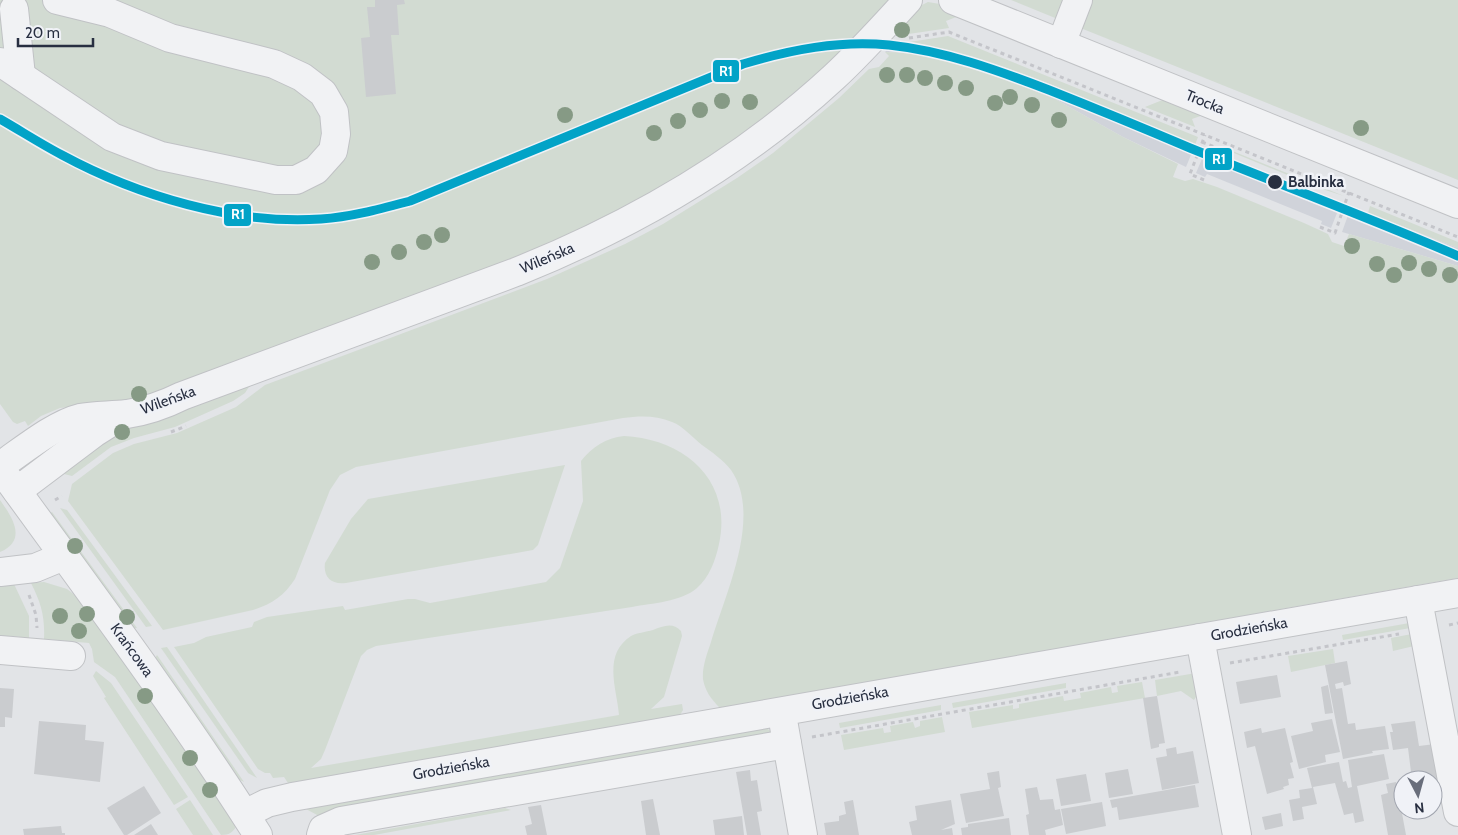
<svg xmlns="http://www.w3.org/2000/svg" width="1458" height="835" viewBox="0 0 1458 835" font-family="Cabin,sans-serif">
	<rect width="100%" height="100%" fill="#e2e4e7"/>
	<g fill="#d0d3da">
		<path d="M903,43L941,49L971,57L1017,72L1195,145L1186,167L1123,137L1055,99L1013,82L969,66L939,58L912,53L885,52L892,45Z"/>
		<path d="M1207,147L1216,150L1215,154L1329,201L1331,199L1341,203L1331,228L1321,224L1322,221L1207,174L1205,177L1196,173Z"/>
		<path d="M1351,207L1458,248V266L1342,232Z"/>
	</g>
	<g fill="#d2dbd2">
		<path d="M0,0H892L821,73L755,129L650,197L535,251L138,400L60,408L41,416L28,426L25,421L17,424L13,422L0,404Z"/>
		<path d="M1011,0H1072L1060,20Z"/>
		<path d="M1085,0H1458V180L1078,27Z"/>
		<path d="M928,2L940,4L964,14L946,21L949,28L902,35L896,29L916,8Z"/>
		<path d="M948,36L1198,137L1195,145C1121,115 1048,79 971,57C949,50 926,47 903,43Z"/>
		<path d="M885,52L912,53L939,58L969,66L1013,82L1055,99L1123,137L1178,164L1173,177L1185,181L1193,179L1217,187L1304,223L1328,234L1332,242L1344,246L1349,234L1458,266V578L720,708C711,699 705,691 703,679C702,667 707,654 711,642C725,594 763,516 731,470C723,460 712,452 702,445C693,438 683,426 672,422C656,415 639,416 623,418L356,467L340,475L330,490L295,579C284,596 272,604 253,610L163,630L68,501L72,484L113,453L134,444L177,433L236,407L265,385L547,279L625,244L663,224L737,178L773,153L839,98L869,69L879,67L889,56Z"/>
		<path d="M1170,97L1209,113L1192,119L1195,127L1145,107Z"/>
		<path d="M1225,148L1344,196L1319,188L1229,151Z"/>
		<path d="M1370,206L1458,242V248L1368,213Z"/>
		<path d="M252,382L245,393L233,401L175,427L134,438L111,447L72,476L64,474L83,455L111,433Z"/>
		<path d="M624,436C684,439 733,480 719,544C716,559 709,578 697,588C681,602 652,603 632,607L376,646L367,650L361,656L325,750L321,759L311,768L619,715C617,689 602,655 631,636C636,633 646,632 653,630C663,626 673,622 681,631L682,636L664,697L651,709L682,704L683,710L680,715L288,783L284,777L273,778L270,773H265L258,769L174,647L194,643L206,637L252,627L254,622L267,617L343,606L345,610L408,599H415L430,603L546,582L560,568L583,501L581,461C592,447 606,438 624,436Z"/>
		<path d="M565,465L538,545L533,550L346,583C331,585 323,577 325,563L351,519L368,499Z"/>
		<path d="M0,500C12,517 28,540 0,552Z"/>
		<path d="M60,508L67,510L152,626L146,627Z"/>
		<path d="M52,512L137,628L131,629L48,515Z"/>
		<path d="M44,582L67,589L81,600L238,824C233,832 230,835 221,835L115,677L94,662L92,649L89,643L44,639C45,616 41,603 31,583Z"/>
		<path d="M14,584L29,616V638L13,636L0,639V585Z"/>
		<path d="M1415,622L1416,627L1343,640L1342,635Z"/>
		<path d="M1417,633L1414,646L1393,651L1391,638Z"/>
		<path d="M167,647L257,778L248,773L161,648Z"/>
		<path d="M1333,649L1335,663L1291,672L1288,656Z"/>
		<path d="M157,655L244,782L238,779L154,660Z"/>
		<path d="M96,671L111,683L188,797L174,805L104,698L106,697L93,676Z"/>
		<path d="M1196,673L1203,686L1194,700L1181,691L1157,696L1155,680Z"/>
		<path d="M1142,682L1145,698L972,728L969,712L1013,705V709L1019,708V704L1063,696L1064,701L1081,698L1080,693L1111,687L1112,693L1118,692L1117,686Z"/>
		<path d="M1066,683V688L953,708L952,703Z"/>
		<path d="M941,705V710L840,728L839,723Z"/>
		<path d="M942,717L945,732L844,750L841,735L883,728L884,733L891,732L890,726L913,722L915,728L920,726V721Z"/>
		<path d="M766,727L771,732L767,735L319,816L306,809Z"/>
		<path d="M190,800L213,835H193L176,809Z"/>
		<path d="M505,808L511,810L374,835H355Z"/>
	</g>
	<g fill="#cacccf">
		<path d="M375,0H404L405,4L397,5L399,35H391L396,94L366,97L361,38L370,37L367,7H375Z"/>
		<path d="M1347,661L1351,684L1344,686L1343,682L1335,684L1336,689L1342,688L1348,724L1355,723L1356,730L1385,726L1389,749L1372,751L1373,753L1343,759L1325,665Z"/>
		<path d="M1277,675L1281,697L1240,704L1236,682Z"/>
		<path d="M1328,685L1333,713L1325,714L1321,687Z"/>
		<path d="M0,688L14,689L12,718L5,717V727H0Z"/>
		<path d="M1157,696L1165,743L1159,744V747L1151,749L1143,698Z"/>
		<path d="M1332,719L1340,752L1325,755L1326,762L1299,769L1291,736L1313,731L1311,723Z"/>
		<path d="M39,721L86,725L85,740L104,742L100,782L34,774Z"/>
		<path d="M1415,721L1419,746L1435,744L1439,779L1412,780L1408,748L1393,750L1390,732H1393L1391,724Z"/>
		<path d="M1261,728L1262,733L1285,728L1293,762L1290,763L1294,778L1288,779L1289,785L1283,787L1284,789L1267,794L1255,746L1247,748L1244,732Z"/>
		<path d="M1176,747L1177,754L1193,751L1199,783L1162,790L1156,758L1167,756L1166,749Z"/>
		<path d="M1384,754L1389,779L1357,786L1364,821L1355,823L1353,813L1344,815L1335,783L1313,787L1317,804L1302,807L1304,819L1293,821L1289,800L1300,798L1299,790L1312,788L1307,768L1339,762L1343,782L1346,781L1348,788L1352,787L1348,760Z"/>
		<path d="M1128,769L1133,794L1109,798L1105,773Z"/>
		<path d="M750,770L751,781L757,780L762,811L757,812L761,835H747L736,772Z"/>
		<path d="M999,771L1001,787L998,788L1004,816L966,823L960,794L990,789L987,773Z"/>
		<path d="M1086,774L1091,801L1061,806L1056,779Z"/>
		<path d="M1396,782L1401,808L1406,835H1388L1381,795L1388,793L1386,784Z"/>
		<path d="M1195,785L1199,807L1119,820L1117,807L1112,808L1110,800Z"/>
		<path d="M144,786L161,813L127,835H124L107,808Z"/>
		<path d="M1037,787L1040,800L1053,799L1055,810L1060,809L1063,825L1045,830L1046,835H1029L1026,815L1029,814L1025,789Z"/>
		<path d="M653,799L660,835H646L641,801Z"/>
		<path d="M853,800L859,835H826L824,823L839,821V816L846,814L844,802Z"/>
		<path d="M951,800L955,824L941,830L952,828L953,835H912L909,822L917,820L915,806Z"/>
		<path d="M1102,802L1106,826L1066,834L1061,809Z"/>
		<path d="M541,805L547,835H527L525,826L532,824L528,807Z"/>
		<path d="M1281,813L1283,826L1265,830L1262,817Z"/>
		<path d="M742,816L744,835H715L713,820Z"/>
		<path d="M1009,818L1011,835H962L961,828L968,827V824Z"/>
		<path d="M151,824L158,835H134Z"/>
		<path d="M61,826L62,833H65V835H24L23,829Z"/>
	</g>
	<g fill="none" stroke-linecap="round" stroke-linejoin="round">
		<g stroke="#c0c2c5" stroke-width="30">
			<g id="minor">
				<path d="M953,0L1458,204"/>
				<path d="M14,9L21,76"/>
				<path d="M1061,44L1078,0"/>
				<path d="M0,62L112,137L161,156L276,180H296L316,170L333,151L336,134L334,112L323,93L302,77L274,64L170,38L110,13L57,0"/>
				<path d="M0,466C22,451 55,424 80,418C95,415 111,416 127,414C146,411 164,405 182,396L516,272C633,225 741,163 834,77C860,53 884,26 908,0"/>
				<path d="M0,468C88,589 178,709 258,835"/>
				<path d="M17,491L94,433L121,416"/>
				<path d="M0,572L35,568L64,556"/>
				<path d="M1418,600L1458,812"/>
				<path d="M1200,638L1237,835"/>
				<path d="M0,650L71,656"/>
				<path d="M784,726L803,835"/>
				<path d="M245,814L267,803L292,797L1458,593"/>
				<path d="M321,835L323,829L341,821L787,744"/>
			</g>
		</g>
		<g stroke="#c4c5ca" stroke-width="3" stroke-dasharray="4 4" stroke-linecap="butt">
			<path d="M909,38L949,32L1458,237"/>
			<path d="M1202,142L1217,148"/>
			<path d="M1204,180L1190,174L1205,135"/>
			<path d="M1320,227L1335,233L1349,192"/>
			<path d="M171,432L186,426"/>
			<path d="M55,500L62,496"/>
			<path d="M29,595L36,615L37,628"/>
			<path d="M1449,625L1458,623"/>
			<path d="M1230,663L1399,634"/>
			<path d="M812,737L1180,672"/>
		</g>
		<use href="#minor" stroke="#f1f2f4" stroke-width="28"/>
		<g stroke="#f0f2f7" stroke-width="12">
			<path id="rail-1" d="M0,119C21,131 41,144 62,155C138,196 235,225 321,219C351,217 380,209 410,201L743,64C790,50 839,40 889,45C945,51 997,70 1049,90C1097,109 1143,128 1190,148C1279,184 1370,218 1458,256"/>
		</g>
		<use href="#rail-1" stroke="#02a3c7" stroke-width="9"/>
	</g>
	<g fill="#869a85">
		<circle cx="902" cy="30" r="8"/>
		<circle cx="887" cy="75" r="8"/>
		<circle cx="907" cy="75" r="8"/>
		<circle cx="925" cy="78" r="8"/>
		<circle cx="945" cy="83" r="8"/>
		<circle cx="966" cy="88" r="8"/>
		<circle cx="1010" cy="97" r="8"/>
		<circle cx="722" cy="101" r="8"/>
		<circle cx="750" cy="102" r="8"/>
		<circle cx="995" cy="103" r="8"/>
		<circle cx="1032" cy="105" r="8"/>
		<circle cx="700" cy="110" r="8"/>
		<circle cx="565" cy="115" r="8"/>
		<circle cx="1059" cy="120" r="8"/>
		<circle cx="678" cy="121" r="8"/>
		<circle cx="1361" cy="128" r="8"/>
		<circle cx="654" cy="133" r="8"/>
		<circle cx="442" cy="235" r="8"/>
		<circle cx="424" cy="242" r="8"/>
		<circle cx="1352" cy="246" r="8"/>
		<circle cx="399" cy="252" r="8"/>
		<circle cx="372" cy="262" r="8"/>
		<circle cx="1409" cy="263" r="8"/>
		<circle cx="1377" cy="264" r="8"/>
		<circle cx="1429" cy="269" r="8"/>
		<circle cx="1394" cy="275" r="8"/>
		<circle cx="1450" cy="275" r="8"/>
		<circle cx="139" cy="394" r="8"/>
		<circle cx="122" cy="432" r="8"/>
		<circle cx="75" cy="546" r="8"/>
		<circle cx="87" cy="614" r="8"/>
		<circle cx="60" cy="616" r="8"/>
		<circle cx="127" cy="617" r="8"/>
		<circle cx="79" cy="631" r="8"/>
		<circle cx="145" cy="696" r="8"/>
		<circle cx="190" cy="758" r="8"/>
		<circle cx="210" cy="790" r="8"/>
	</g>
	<circle fill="#282f41" stroke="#f0f2f7" stroke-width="2" cx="1275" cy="182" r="8"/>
	<g text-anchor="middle" stroke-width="5" stroke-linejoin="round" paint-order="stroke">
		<g font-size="15" fill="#282f41" stroke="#f0f2f7">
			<text transform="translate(1205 102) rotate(22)" y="5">Trocka</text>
			<text transform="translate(547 258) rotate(-23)" y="5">Wileńska</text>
			<text transform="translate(168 400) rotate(-20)" y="5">Wileńska</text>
			<text transform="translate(1249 629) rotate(-10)" y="5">Grodzieńska</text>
			<text transform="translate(132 650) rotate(54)" y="5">Krańcowa</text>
			<text transform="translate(850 698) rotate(-10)" y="5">Grodzieńska</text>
			<text transform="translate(451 768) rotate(-10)" y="5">Grodzieńska</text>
		</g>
		<g font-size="15" font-weight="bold" fill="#282f41" stroke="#f0f2f7" text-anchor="start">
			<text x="1288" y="187">Balbinka</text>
		</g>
	</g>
	<g stroke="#f0f2f7" stroke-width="2">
		<rect x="712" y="59" width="28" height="24" rx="5" fill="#02a3c7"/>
		<rect x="1204" y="147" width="29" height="24" rx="5" fill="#02a3c7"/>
		<rect x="223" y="203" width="29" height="24" rx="5" fill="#02a3c7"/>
	</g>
	<g font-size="14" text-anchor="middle" font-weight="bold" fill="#fff">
		<text x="726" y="76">R1</text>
		<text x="1219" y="164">R1</text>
		<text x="238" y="219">R1</text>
	</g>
	<g transform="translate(1418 795) rotate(174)"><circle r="24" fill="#f0f2f7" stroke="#a0a4ae"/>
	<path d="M0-4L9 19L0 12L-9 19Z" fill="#696e7b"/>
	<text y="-8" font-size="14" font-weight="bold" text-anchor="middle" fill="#282f41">N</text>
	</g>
	<path d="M18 38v8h75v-8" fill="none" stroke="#282f41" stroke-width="2.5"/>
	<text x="25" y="38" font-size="15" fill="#282f41" stroke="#f0f2f7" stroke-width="4" paint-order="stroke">20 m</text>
</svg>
